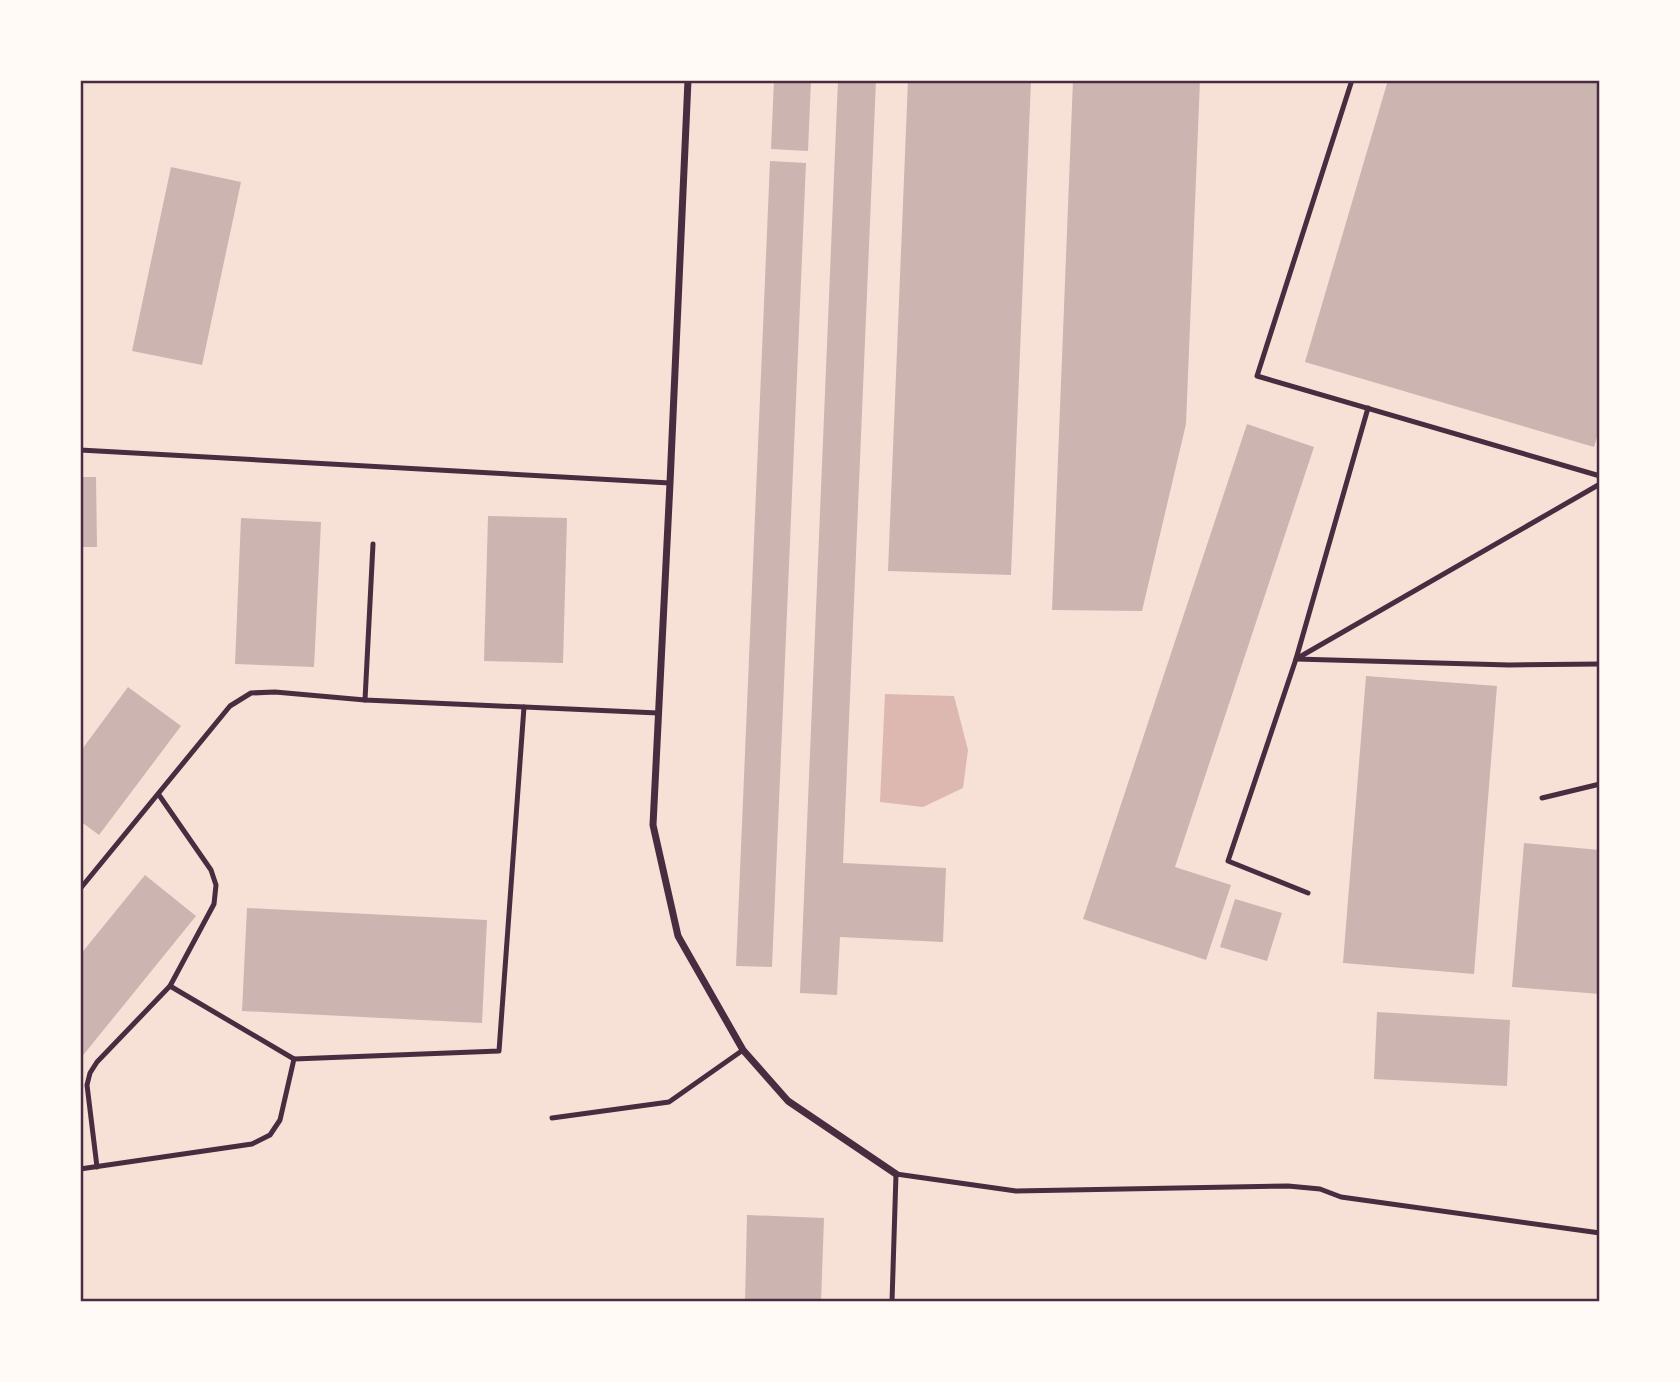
<svg xmlns="http://www.w3.org/2000/svg" width="1680" height="1382" viewBox="0 0 1680 1382" font-family="'Source Sans 3',sans-serif">
	<rect width="100%" height="100%" fill="#f7e1d7"/>
	<path fill="#dcb8b0" d="M885,694L954,696L968,750L963,788L923,807L880,802Z"/>
	<g fill="#ccb4b1">
		<path d="M774,80H811L808,151L771,149Z"/>
		<path d="M838,80H876L843,863L946,868L943,942L840,937L837,995L800,993Z"/>
		<path d="M908,80H1031L1011,575L888,571Z"/>
		<path d="M1073,80H1200L1186,424L1142,611L1052,610Z"/>
		<path d="M1388,80H1600V427L1594,447L1305,362Z"/>
		<path d="M770,161L806,163L772,967L736,966Z"/>
		<path d="M171,167L241,182L202,365L132,351Z"/>
		<path d="M1247,424L1314,447L1175,867L1231,885L1206,960L1083,919Z"/>
		<path d="M80,477H96L97,547H80Z"/>
		<path d="M488,516L567,518L563,663L484,661Z"/>
		<path d="M241,518L321,522L314,667L235,664Z"/>
		<path d="M1366,676L1497,686L1474,974L1343,963Z"/>
		<path d="M128,687L181,726L99,835L80,821V752Z"/>
		<path d="M1524,843L1600,850V994L1512,987Z"/>
		<path d="M145,875L196,916L80,1059V955Z"/>
		<path d="M1235,899L1282,913L1267,961L1220,947Z"/>
		<path d="M247,908L487,920L482,1023L242,1011Z"/>
		<path d="M1377,1012L1510,1020L1507,1086L1374,1079Z"/>
		<path d="M747,1215L824,1218L821,1302H745Z"/>
	</g>
	<g fill="none" stroke-linecap="round" stroke-linejoin="round">
		<g stroke="#4a2c40" stroke-width="5">
			<path d="M1352,80L1257,376L1600,476"/>
			<path d="M1368,408L1296,659L1509,665L1600,664"/>
			<path d="M80,450L670,483"/>
			<path d="M365,700L373,544"/>
			<path d="M1542,798L1600,784"/>
			<path d="M80,889L230,706L251,693L275,692L365,700L658,713"/>
			<path d="M1308,893L1228,861L1296,659L1600,484"/>
			<path d="M170,986L294,1059"/>
			<path d="M552,1118L669,1102L743,1050"/>
			<path d="M97,1167L87,1085L90,1073L97,1062L170,986L214,904L216,885L211,870L159,795"/>
			<path d="M80,1169L252,1144L270,1135L280,1120L294,1059L499,1051L524,707"/>
			<path d="M892,1302L896,1174L1016,1191L1288,1186L1320,1189L1341,1197L1600,1233"/>
		</g>
		<path stroke="#4a2c40" stroke-width="7" d="M688,80L670,483L653,825L678,936L743,1050L788,1101L896,1174"/>
	</g>
	<rect width="1680" height="1382" fill="none" stroke="#fffaf5" stroke-width="164"/>
	<rect x="82" y="82" width="1516" height="1218" fill="none" stroke="#4a2c40" stroke-width="2.5"/>
</svg>
